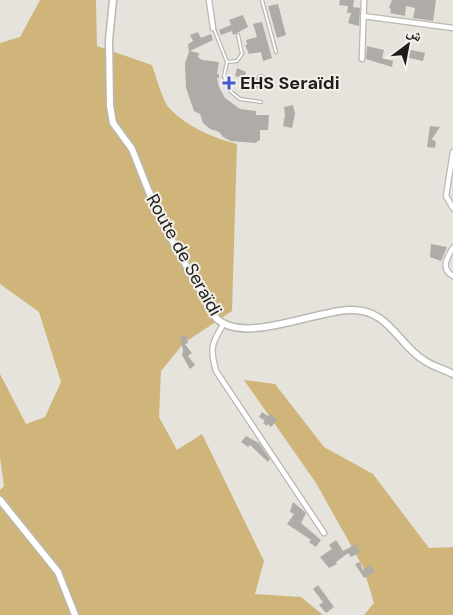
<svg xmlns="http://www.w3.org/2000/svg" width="453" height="615" viewBox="0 0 453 615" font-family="'DM Sans','Noto Naskh Arabic',sans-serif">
	<rect width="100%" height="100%" fill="#e6e3dd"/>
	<g fill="#d0b57b">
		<path d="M40,0H96L97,46L152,65C156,76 162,99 169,108C186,126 213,138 237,144L232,311L184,343L161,371L159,417L177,450L202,434L264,561L255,594L301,597L323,615H0V490L4,486L0,457V374L26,424L45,417L61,382L39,312L0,284V43L20,37Z"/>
		<path d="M244,380L275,384L324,447L373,474L429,548L453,547V615H364L374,603L363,567L316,483Z"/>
	</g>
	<g fill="#afaca7">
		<path d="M340,0H354L353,7L360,8L359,26L348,23L351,13H347L348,6L339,5Z"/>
		<path d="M392,0H436L433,21L413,18L415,8L406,6L405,16L390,13L391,9L389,8Z"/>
		<path d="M278,4L286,35L277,38L268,6Z"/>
		<path d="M243,15L248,27L233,35L232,31L221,35L219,30L231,25L229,20Z"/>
		<path d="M262,22L272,58L263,61L261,52L249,54L245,45H247L246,40L257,37L253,24Z"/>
		<path d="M198,32L201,38L211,34L213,40L190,51L199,53L198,57L202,60L219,62L217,74H219V78H217L219,87L225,98L240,109L256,111V115H269L268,130H260V140L255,143L231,141L223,137L219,132L210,129L203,123L200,114L194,111L186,88L185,63L189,52L188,44L193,41L190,35Z"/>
		<path d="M367,46L384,50L382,58L393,61L392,67L366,59Z"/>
		<path d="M407,49L425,53L423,61L405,57Z"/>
		<path d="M237,68L246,72L245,78L247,81L254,82L258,75L261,74L267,76L266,83L261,82L259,88L246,90L239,84L243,78L235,76Z"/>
		<path d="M293,105L295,114L292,128L283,126L285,115L284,107Z"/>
		<path d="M430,126L440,127L432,139L436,142L435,148L427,147Z"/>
		<path d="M431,244L447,247L441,261L430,257Z"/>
		<path d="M186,335L188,343L185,344L192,353L188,356L195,365L190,369L182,355L183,351L180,337Z"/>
		<path d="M262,412L268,416L271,414L277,420L271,427L268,424L267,426L263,423L265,421L259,417Z"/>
		<path d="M246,436L259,443L270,459L268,462L250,445L248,447L241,442Z"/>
		<path d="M293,502L306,513L301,523L321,540L316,547L309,542L311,540L287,524L294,514L290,512Z"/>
		<path d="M336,540L343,551L356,544L360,552L351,557L348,553L336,562L337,564L329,568L320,557L332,549L329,545Z"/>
		<path d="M360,562L363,570L370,565L375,572L364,578L355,564Z"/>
		<path d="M318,585L334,607L326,613L319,605L323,602L313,589Z"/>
	</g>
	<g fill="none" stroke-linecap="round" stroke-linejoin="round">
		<g stroke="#bab8b2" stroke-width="4.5">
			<g id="lane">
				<path d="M262,0L276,52"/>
				<path d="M214,29L227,62L224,76L229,90L240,99L261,102"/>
				<path d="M227,62L237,61L242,54L238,35"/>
			</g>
		</g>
		<g stroke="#bab8b2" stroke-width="7">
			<g id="street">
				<path d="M209,0L213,28"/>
				<path d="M363,16L453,28"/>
				<path d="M362,59L364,0"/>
				<path d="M453,152L446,196L453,208"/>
				<path d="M453,248C447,257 440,269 453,276"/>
				<path d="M223,325C211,344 210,349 216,371L324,533"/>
			</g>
		</g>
		<g stroke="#bab8b2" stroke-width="9">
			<g id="secondary">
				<path d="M113,0L109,40L110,106L113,123L132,149L149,192L169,235L216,318C243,345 314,311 349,310C389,308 397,344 425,361C434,367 444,369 453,374"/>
				<path d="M0,500L58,572L75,615"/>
			</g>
		</g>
		<use href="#lane" stroke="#fff" stroke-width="2"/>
		<use href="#street" stroke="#fff" stroke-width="4.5"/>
		<use href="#secondary" stroke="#fff" stroke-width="6"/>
	</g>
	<path fill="#445bce" stroke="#f3f0ea" stroke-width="2" d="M226.5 75.5h5v5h5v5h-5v5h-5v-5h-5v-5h5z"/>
	<g text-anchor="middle" stroke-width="4" stroke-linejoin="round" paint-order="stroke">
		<g font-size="18" font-weight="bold" fill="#1e1d1b" stroke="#f3f0ea" text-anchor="start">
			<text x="240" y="89">EHS Seraïdi</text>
		</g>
		<g font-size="18" fill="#1e1d1b" stroke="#f3f0ea">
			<text transform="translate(184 255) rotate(61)" y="6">Route de Seraïdi</text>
		</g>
	</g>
	<g transform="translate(408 45) rotate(32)" stroke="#f3f0ea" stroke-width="4" paint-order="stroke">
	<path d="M0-4L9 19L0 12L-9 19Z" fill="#1e1d1b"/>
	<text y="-8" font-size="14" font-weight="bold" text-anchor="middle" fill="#1e1d1b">ش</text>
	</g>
</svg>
